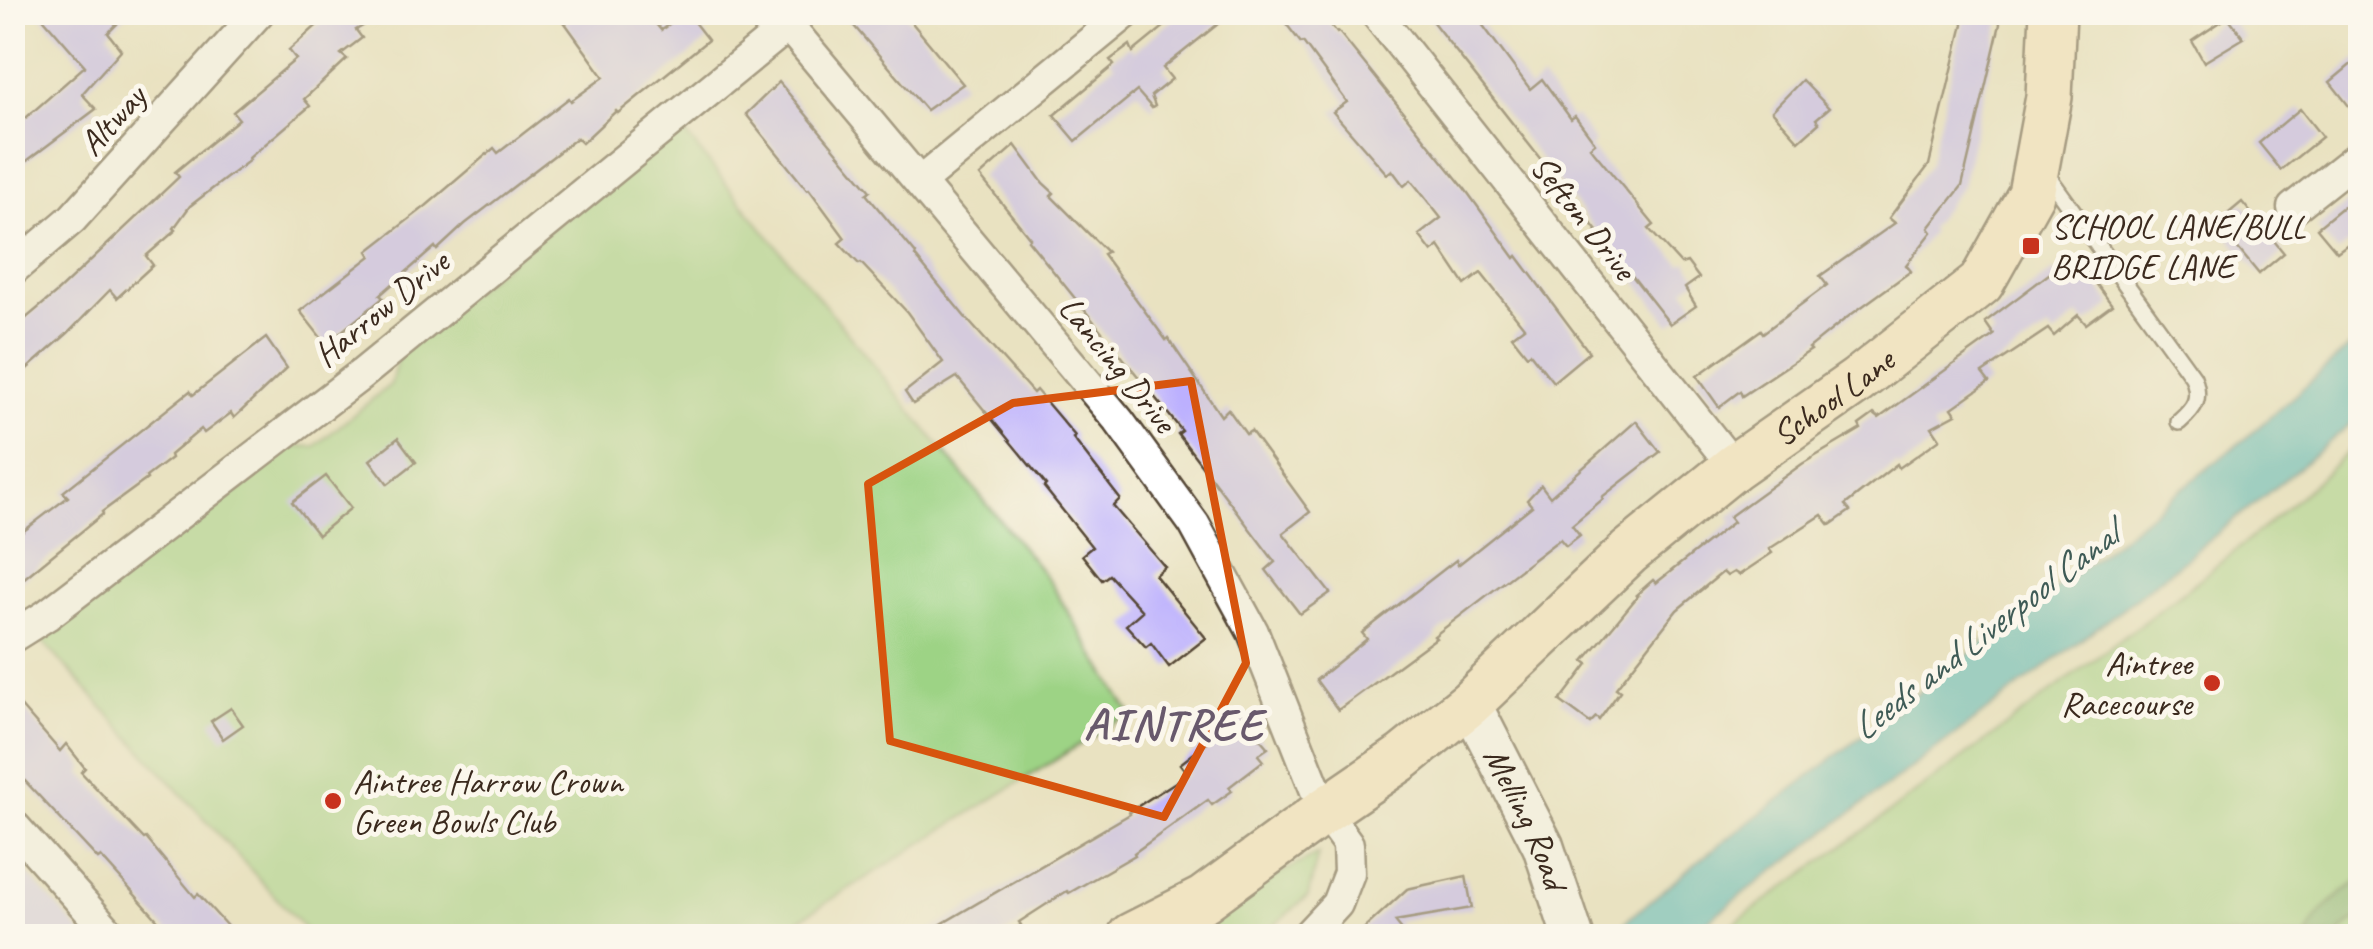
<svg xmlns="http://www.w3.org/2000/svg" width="2373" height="949" viewBox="0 0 2373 949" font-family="Caveat,sans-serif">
	<rect width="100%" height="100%" fill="#fbf7ec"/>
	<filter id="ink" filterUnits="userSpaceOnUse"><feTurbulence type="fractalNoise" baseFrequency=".01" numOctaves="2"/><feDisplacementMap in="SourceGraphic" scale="20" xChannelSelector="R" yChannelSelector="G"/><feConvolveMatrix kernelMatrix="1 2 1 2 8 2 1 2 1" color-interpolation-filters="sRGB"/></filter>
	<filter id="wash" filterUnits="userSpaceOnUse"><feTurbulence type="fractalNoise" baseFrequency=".0048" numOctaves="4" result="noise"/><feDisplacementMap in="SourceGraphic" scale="40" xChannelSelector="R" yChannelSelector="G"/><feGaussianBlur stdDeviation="2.25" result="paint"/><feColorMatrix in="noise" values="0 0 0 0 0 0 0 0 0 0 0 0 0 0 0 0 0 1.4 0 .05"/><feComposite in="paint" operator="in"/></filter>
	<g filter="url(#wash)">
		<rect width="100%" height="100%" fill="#e9e2c1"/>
		<path fill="#dbd6f7" d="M12,857H13L84,936H13Z"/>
		<g fill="#9dd385" stroke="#6c7e52" stroke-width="2.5">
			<path d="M679,126L1048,579L1130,713L773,936H311L36,634L281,447L315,446L391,384L399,349Z"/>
			<path d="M2360,440V936H1716C1836,852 1955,765 2072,676C2171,602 2272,527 2360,440Z"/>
			<path d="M1318,854L1308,896L1262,936H1175L1270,878Z"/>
		</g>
		<path fill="#7eb572" stroke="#5c7048" stroke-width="2.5" d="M2360,880V916L2335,936H2307C2317,910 2338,896 2360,880Z"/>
		<path fill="#46b6be" stroke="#40706e" stroke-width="2.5" d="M2360,338V416C2145,600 1913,764 1688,936H1619L1626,921L1701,859L2101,553L2247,437Z"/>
		<g id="blocks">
			<g fill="#bcb0fe">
				<path d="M38,12H129L108,33L121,50L82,94L96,109L12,172V130L85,66Z"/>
				<path d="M332,12H352L363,26L356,30L362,38L341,54L347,59L304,99L310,106L249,158L250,160L190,206L174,228L176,230L146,256L153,265L117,298L110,290L68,333L12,382V330L56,293L179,177L175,172L239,119L233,112L296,59L289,50Z"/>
				<path d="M557,12H646L661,30L686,12L708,40L618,113L616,111L582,143L577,138L465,224L437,250L435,247L380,295L383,298L326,344L300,311L371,256L368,251L426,206L494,148L498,153L569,98L571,101L604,77Z"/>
				<path d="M842,12H903L963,84L926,110Z"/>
				<path d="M1182,12H1233L1163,68L1172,79L1151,96L1155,106L1152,108L1137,91L1076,141L1054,115L1114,65L1110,60L1130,45L1133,52Z"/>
				<path d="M1277,12H1321L1337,33L1339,32L1465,189L1515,258L1517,256L1589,352L1553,382L1530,353L1527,355L1512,336L1524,327L1481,273L1465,285L1439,246L1432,252L1419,235L1441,218L1411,180L1404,186L1392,170L1387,174L1333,112L1347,102L1303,42L1301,43Z"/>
				<path d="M1425,12H1473L1530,89L1542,79L1571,119L1575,116L1595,143L1590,147L1654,225L1649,229L1681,264L1687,262L1699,278L1685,288L1696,306L1670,324Z"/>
				<path d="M1961,12H1998L2000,24L1962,186L1929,228L1932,232L1906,265L1911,271L1845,319L1809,348L1811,350L1742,396L1740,391L1719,407L1697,376L1761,330L1763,333L1827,285L1820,276L1895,223L1889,218L1929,165L1963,24Z"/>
				<path d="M2228,17L2244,38L2204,62L2192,41Z"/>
				<path d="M2360,57V120L2330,82Z"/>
				<path d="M1802,80L1829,108L1816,119L1819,123L1799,141L1772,111Z"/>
				<path d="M779,82L870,191L866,194L916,254L915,256L965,317L1033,393L1036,390L1075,436L1073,438L1120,499L1113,506L1165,567L1155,575L1206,638L1169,667L1151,643L1146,647L1126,625L1142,611L1109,575L1102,580L1082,555L1092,547L1044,487L1046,485L957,377L913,404L905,392L943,362L907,312L861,263L859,264L839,243L845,238L809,189L807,190L746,114Z"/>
				<path d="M2300,109L2322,137L2281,170L2259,143Z"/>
				<path d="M1015,145L1043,183L1054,193L1051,196L1107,252L1103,254L1166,340L1168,338L1221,416L1228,409L1246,434L1251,431L1310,512L1283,533L1330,593L1300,614L1266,570L1275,562L1178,434L1182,431L1028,240L1030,238L980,176Z"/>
				<path d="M2360,193V235L2337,252L2317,228Z"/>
				<path d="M2242,202L2284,253L2259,274L2217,223Z"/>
				<path d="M2078,259L2112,305L2086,324L2078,315L2054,336L2048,329L1982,373L1989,382L1952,408L1956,414L1932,427L1940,439L1899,468L1897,464L1845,505L1850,511L1830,525L1822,515L1769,549L1772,553L1739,575L1734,572L1727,576L1723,572L1677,610L1616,688L1620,691L1599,720L1596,717L1590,723L1560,701L1588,664L1584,661L1638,596L1636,595L1653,580L1656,583L1733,522L1729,517L1802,464L1861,429L1859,425L1874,414L1879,418L1994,335L1985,322L2053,271L2057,275Z"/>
				<path d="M266,338L287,368L234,418L231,413L204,433L201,429L170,455L171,458L146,477L147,479L102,512L103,514L12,588V540L68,497L63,492L190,391L193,395Z"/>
				<path d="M1636,421L1660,452L1602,497L1603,499L1572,525L1580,535L1566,546L1560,539L1434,636L1436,638L1338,710L1316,680L1367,639L1362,633L1456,560L1458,565L1532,506L1527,500L1541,485L1550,497Z"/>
				<path d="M398,438L416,462L388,484L370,460Z"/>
				<path d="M326,476L351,508L318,535L292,502Z"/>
				<path d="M12,696L60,751L66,744L85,768L81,772L144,839L146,838L195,897L198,894L236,936H172L101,857L98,859L12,767Z"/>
				<path d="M231,708L243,725L223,739L211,721Z"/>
				<path d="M1241,717L1268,748L1258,755L1263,761L1229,787L1232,791L1212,805L1208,800L1134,853L1135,855L1069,893L1067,891L1019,922L1021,925L1000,936H921L1130,814L1129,812L1188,774L1180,764Z"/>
				<path d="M1466,876L1472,908L1395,921L1407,936H1356L1407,889Z"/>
			</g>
		</g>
	</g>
	<g filter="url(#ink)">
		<use href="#blocks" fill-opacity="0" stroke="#554636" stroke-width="2.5"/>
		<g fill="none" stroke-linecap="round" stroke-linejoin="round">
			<g stroke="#554636" stroke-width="20">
				<path id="service" d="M2044,171L2193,377C2201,398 2196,407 2179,422"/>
			</g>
			<g stroke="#554636" stroke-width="35">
				<g id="minor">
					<path d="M777,12L1119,421L1194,524L1253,632L1324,811L1348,844L1349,873L1337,904L1307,936"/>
					<path d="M1375,12L1734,467"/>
					<path d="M920,182L1127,12"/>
					<path d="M2293,208L2360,155"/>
					<path d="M12,270L72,219L259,12"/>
					<path d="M12,637L47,615L362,374L788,26"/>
					<path d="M12,824L112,936"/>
				</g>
			</g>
			<g stroke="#554636" stroke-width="45">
				<g id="tertiary">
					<path id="s1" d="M1470,703L1543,846L1573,936"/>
				</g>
			</g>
			<g stroke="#554636" stroke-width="50">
				<g id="secondary">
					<path id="s2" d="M1131,936L1204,899L1324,811L1403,757L1470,703L1629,552L1734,467L1857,381L1981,283L2031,194L2049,97L2053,12"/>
				</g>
			</g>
			<use href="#service" stroke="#fff" stroke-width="15"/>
			<use href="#minor" stroke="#fff" stroke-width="30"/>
			<use href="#tertiary" stroke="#fff" stroke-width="40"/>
			<use href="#secondary" stroke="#fbe6c3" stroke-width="45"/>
		</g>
	</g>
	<path d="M0 0H2373V949H0ZM1191,381L1246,663L1164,817L890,741L868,484L1013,403Z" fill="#e9e2c1" fill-opacity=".55" fill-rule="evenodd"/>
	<path fill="none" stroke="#d7540e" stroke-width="8" stroke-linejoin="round" d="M1191,381L1246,663L1164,817L890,741L868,484L1013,403Z"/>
	<g fill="#c8321e" stroke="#fbf7ec" stroke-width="4">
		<rect x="2021" y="236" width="20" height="20" rx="5"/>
		<circle cx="2212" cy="683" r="10"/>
		<circle cx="333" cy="801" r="10"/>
	</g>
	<g text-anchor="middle" stroke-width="10" stroke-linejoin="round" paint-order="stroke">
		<g font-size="35" fill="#3b2a1e" stroke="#fbf7ec">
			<text transform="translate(112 120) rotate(-48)" y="12">Altway</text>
			<text transform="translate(1584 217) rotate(52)" y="12">Sefton Drive</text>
			<text transform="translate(381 308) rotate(-39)" y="12">Harrow Drive</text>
			<text transform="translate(1118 364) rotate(51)" y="12">Lancing Drive</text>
			<text dy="12" stroke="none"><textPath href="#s2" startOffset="888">School Lane</textPath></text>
			<text dy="12" stroke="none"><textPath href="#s1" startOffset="128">Melling Road</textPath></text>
		</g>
		<g font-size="35" fill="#3b2a1e" stroke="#fbf7ec" text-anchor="start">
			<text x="2051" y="238">SCHOOL LANE/BULL<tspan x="2051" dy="40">BRIDGE LANE</tspan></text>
			<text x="2192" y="675" text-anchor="end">Aintree<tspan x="2192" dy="40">Racecourse</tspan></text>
			<text x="353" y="793">Aintree Harrow Crown<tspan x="353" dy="40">Green Bowls Club</tspan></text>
		</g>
		<g font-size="38" font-style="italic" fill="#3f5b56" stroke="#fbf7ec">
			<text transform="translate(1984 631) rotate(-38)" y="13">Leeds and Liverpool Canal</text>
		</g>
		<g font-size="45" font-weight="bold" letter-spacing="2.5" fill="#68596c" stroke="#fbf7ec">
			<text x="1174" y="739">AINTREE</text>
		</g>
	</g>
	<rect width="2373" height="949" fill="none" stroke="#fbf7ec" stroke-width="50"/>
</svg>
